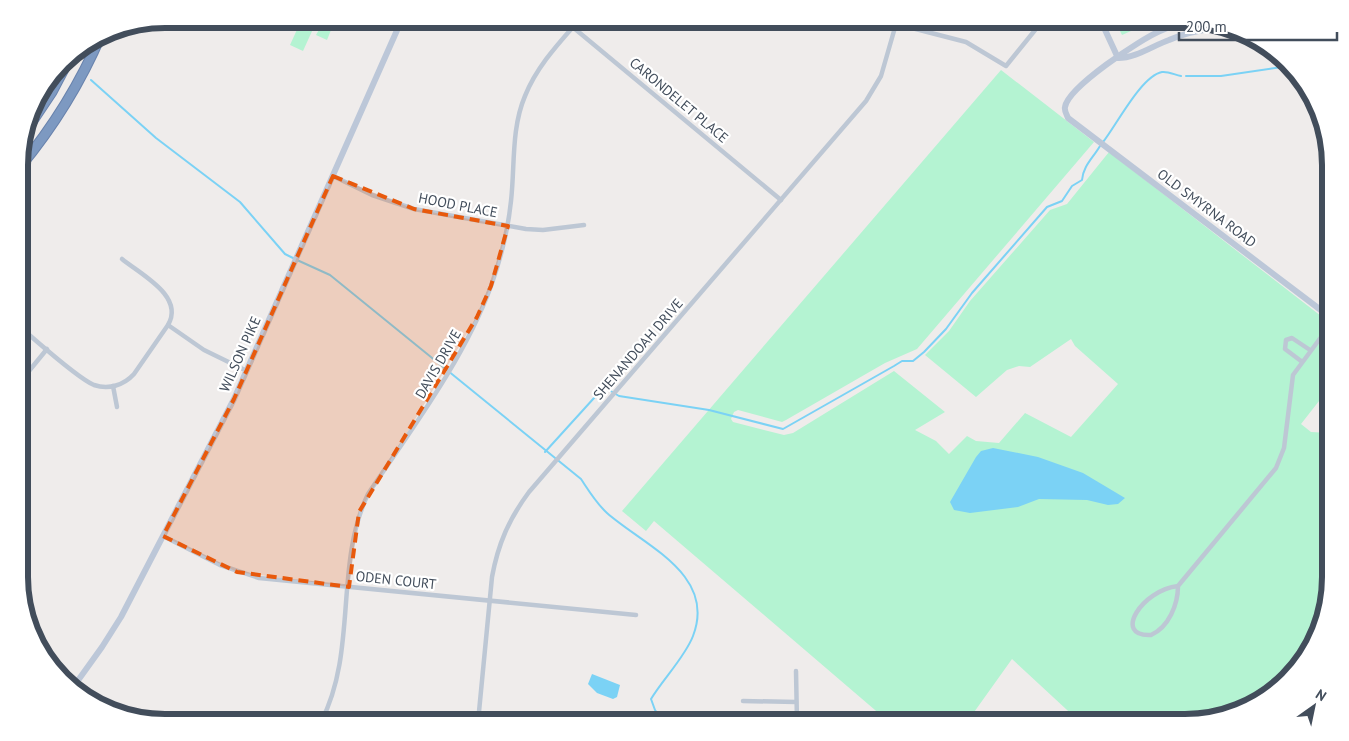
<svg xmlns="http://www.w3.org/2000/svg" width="1349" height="741" viewBox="0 0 1349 741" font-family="'PT Sans',sans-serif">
	<rect width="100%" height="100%" fill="#efeceb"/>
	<g fill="#b4f3d2">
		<path d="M325,19H330L333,25L327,40L316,35Z"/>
		<path d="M1114,19H1158L1122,35Z"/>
		<path d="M300,23L313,29L303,51L290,45Z"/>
		<path d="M1001,70L1094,142L917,349L885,363L786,420L782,422L738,410L734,412L731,419L733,422L784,435L793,433L894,371L945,412L915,430L936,441L949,454L967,436L976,441L999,443L1025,413L1071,437L1118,384L1075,346L1071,339L1030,367L1019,366L1007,370L976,397L925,355L949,331L970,301L1050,210L1067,204L1109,152L1330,323V387L1301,424L1311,432L1330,433V586L1311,649L1258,703L1194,722H1080L1012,659L967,722H889L654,521L646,531L622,511Z"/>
	</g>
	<g fill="#7bd2f5">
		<path d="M993,448L1038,457L1083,473L1125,498L1118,504L1108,505L1087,500L1039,499L1018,507L970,513L954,510L950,502L976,457L981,451Z"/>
		<path d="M592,674L620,685L617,697L613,699L597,693L588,684Z"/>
	</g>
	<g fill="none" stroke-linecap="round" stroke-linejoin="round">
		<g stroke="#7bd2f5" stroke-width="2">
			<path d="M1186,76H1221L1282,67"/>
			<path d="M91,80L156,138L240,202L285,254L293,258"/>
			<path d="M1103,142C1116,126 1141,76 1162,72C1168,71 1175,75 1181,76"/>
			<path d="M297,260L330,275L581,479C589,491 596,503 607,513C643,545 717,574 693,636C685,657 663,679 651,699L655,710L664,722"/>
			<path d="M545,452L604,387L619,396L709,410L783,429L894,366L902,361H913L924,352L946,329L972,293L1047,207L1062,201L1072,186L1082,180C1083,166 1093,158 1100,146"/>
		</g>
		<g stroke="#6983ad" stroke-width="11">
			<g id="highway">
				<path d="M24,134L52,92L73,52"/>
				<path d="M20,167C54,126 80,84 101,35"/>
			</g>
		</g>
		<g stroke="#bdc7d4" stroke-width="4.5">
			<path d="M563,19L781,200"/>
			<path d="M877,19L966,42L1006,66L1044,19"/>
			<path d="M333,176L372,195L414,209L526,229L543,230L584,225"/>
			<path d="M168,325L204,350L247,371"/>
			<path d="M20,327C37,341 77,378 94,385C109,390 124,385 134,374L168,325C185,296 140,274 122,259"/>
			<path d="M1301,361L1285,349L1286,340L1292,338L1310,350"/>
			<path d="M20,382L47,349"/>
			<path d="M113,386L117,407"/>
			<path d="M163,536L220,565L259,578L636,615"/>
			<path d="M1178,586C1142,590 1112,637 1151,635C1169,627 1178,604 1178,586L1276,468L1284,448L1293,375L1330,325"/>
			<path d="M796,671L797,722"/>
			<path d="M743,701L796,702"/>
			<path d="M321,722C358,650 334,565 368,494C411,430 465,358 491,286C501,258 508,230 511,201C515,166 511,129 525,96C537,66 559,43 580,19"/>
			<path d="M478,722L492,577C498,544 509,519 529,492L866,101L881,76L896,24"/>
			<path d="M1063,722L1065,718"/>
		</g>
		<g stroke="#bcc7d8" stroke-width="6">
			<path d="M1100,19L1118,58"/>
			<path d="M1194,21C1182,23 1171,26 1160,31C1141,39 1068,87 1065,107C1064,111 1067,115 1068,118L1330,317"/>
			<path d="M1118,58C1136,58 1152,46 1169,40C1184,33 1201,30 1217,28"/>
			<path d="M74,686L102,647L121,617L234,399L402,19"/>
		</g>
		<use href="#highway" stroke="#7d99c1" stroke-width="9"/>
	</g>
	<path fill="#e8590c" fill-opacity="0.2" stroke="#e8590c" stroke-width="4" stroke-dasharray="10 6" stroke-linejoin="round" d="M333,176L414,209L508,226L491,286L477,317L359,512L349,587L237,572L163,536L234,399Z"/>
	<g text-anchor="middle" stroke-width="4.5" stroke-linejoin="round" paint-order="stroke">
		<g font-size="14" fill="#424d5b" stroke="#fff">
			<text transform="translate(679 100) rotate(40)" y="5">CARONDELET PLACE</text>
			<text transform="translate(458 205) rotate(11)" y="5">HOOD PLACE</text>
			<text transform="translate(1207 208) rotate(37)" y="5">OLD SMYRNA ROAD</text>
			<text transform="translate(638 349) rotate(-49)" y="5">SHENANDOAH DRIVE</text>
			<text transform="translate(240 354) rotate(-66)" y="5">WILSON PIKE</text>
			<text transform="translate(438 364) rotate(-60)" y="5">DAVIS DRIVE</text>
			<text transform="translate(396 580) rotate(6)" y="5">ODEN COURT</text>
		</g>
	</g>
	<path d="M0 0H1349V741H0ZM165 28H1185A137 137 0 0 1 1322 165V577A137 137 0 0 1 1185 714H165A137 137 0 0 1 28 577V165A137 137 0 0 1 165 28Z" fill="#fff" fill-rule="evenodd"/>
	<path fill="none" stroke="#424d5b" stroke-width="6" d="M165 28H1185A137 137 0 0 1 1322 165V577A137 137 0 0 1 1185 714H165A137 137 0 0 1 28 577V165A137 137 0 0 1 165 28Z"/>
	<g transform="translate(1314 706) rotate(33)" stroke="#ffffff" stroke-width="4" paint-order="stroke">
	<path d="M0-4L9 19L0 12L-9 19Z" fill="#424d5b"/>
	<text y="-8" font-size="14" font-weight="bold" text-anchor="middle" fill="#424d5b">N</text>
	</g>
	<path d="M1179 32v8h158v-8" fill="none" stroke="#424d5b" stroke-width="2.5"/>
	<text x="1186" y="32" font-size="15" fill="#424d5b" stroke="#ffffff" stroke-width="4" paint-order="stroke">200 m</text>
</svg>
